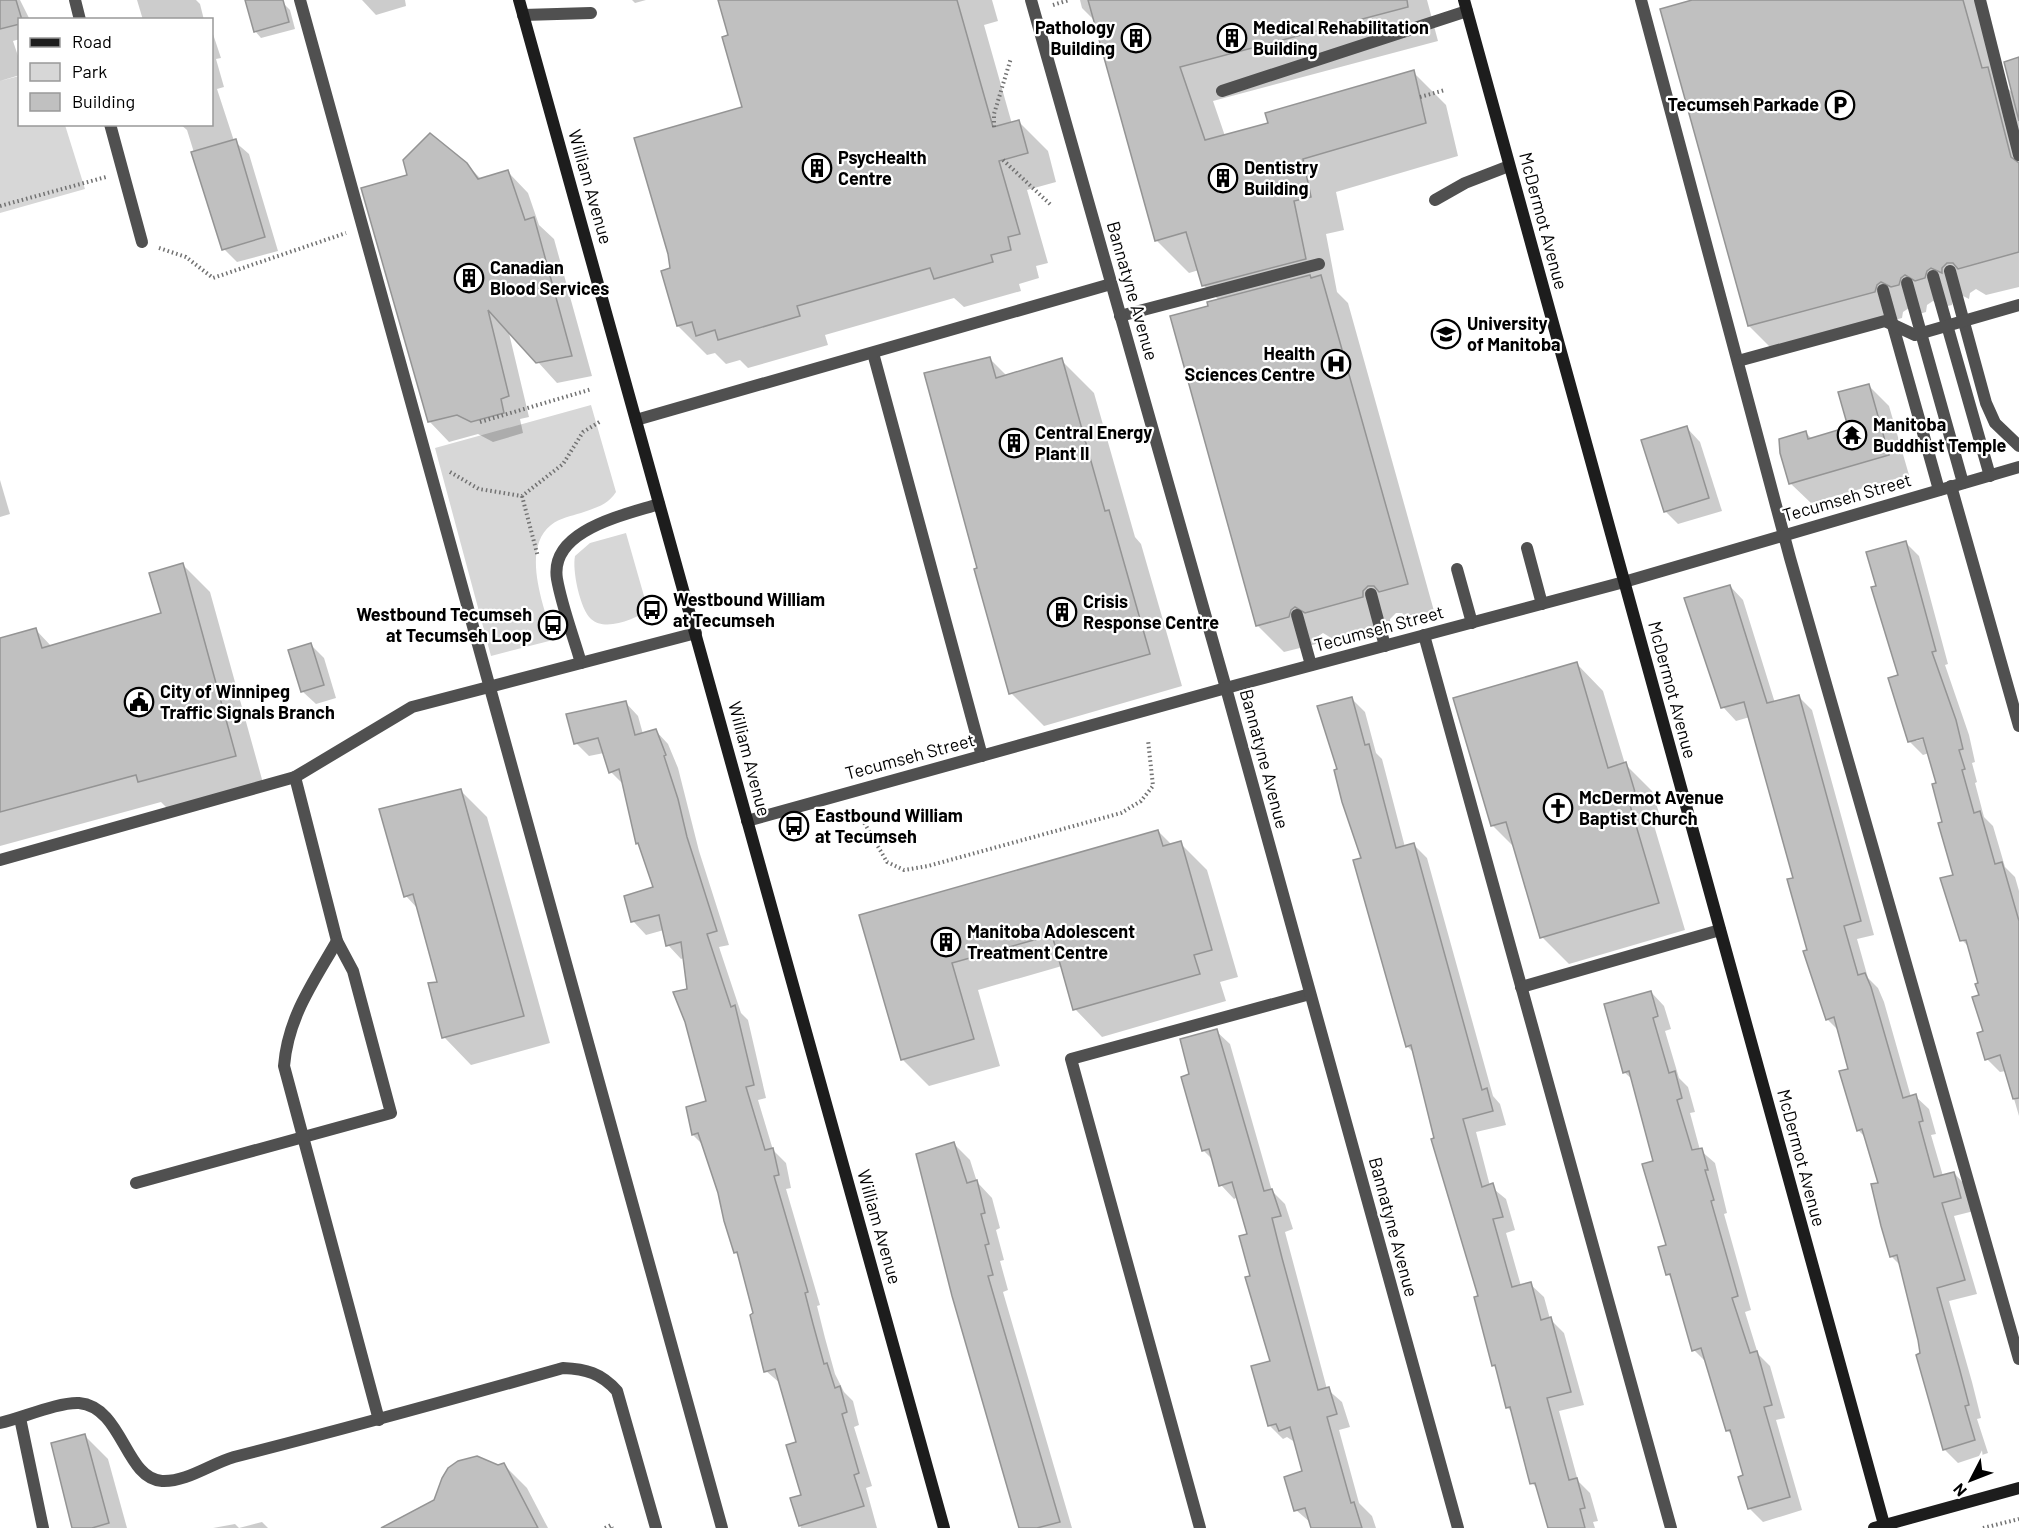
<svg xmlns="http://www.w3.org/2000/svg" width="2019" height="1528" viewBox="0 0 2019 1528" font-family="Barlow,sans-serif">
	<rect width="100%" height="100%" fill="#fff"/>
	<g fill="#d7d7d7">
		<path d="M19,76L20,124L65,125L85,189L0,213V81Z"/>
		<path d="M591,405L616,492C608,505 595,508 581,513C571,516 560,518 551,525C520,550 545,608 553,640L491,656L435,448Z"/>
		<path d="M626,533L648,610C636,619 605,632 591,619C580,609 572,570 575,556L590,543Z"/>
	</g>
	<g fill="#0003" fill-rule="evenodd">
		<path d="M0,0H20L30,20H20V39L13,41L20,62V75L0,81Z"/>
		<path d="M137,0H196L200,4L204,20H143Z"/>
		<path d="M247,0H280L290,10L295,29L261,38L255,31Z"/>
		<path d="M362,0H405L406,6L376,15Z"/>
		<path d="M632,0H646L635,3Z"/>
		<path d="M720,0H992L998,21L984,25L1012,124L1019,122L1048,151L1056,182L1027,190L1048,263L1036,266L1039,278L1019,284L1021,291L964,307L954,298L825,335L828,345L748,368L740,360L726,364L715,353L707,355L678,326L663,272L671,270L744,108Z"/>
		<path d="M1080,0H1427L1438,41L1213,101L1225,136L1270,124L1413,72L1446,105L1458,156L1336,192L1344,230L1326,234L1337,292L1348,303L1434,611L1407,618L1402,613H1396L1390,619V623L1333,639L1323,633L1317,637L1316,644L1284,652L1257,625L1210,307L1219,300L1203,285L1199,270L1189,273L1156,240L1095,21L1082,8Z"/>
		<path d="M1697,0H1982L2006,87L2014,94L2019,59V287L1986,295L1976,289L1970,293L1969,299L1959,294L1953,298L1952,305L1943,307L1933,301L1927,305L1926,312L1919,314L1909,308L1903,312L1902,318L1776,353L1749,326Z"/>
		<path d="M212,31L221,58L216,59L224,87L217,89L234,141L249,154L278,251L237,262L224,249L187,130L180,124H212Z"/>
		<path d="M466,164L482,180L508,172L528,193L539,225L554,239L592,376L557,383L508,329L529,417L520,419L523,433L493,442L478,434L449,442L429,421Z"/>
		<path d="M990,359L1007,376L1061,360L1094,393L1135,537L1141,544L1182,686L1044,726L1011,693Z"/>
		<path d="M1868,385L1889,406L1909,475L1811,503L1790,483L1806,433L1812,439L1850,428Z"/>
		<path d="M1687,428L1700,442L1722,511L1678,524L1665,511Z"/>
		<path d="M0,480L10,514L0,517Z"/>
		<path d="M1905,542L1919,556L1948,664L1945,665L1969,735L1975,762L1972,763L1977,782L1975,783L1984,817L1993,826L2005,867L2015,877L2019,891V1116L2006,1071L2000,1072L1987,1059L1980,984L1971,949L1962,940L1954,876L1938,784L1929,753L1923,755L1909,741L1900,676L1877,587ZM1931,737L1916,741V738Z"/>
		<path d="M183,565L210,592L263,783L167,808L161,802L0,846V639L36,630L52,647L163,614Z"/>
		<path d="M1730,586L1743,600L1775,703L1798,696L1812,710L1874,935L1857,939L1868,978L1878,988L1884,1002L1911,1097L1915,1096L1929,1109L1936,1134L1931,1135L1943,1176L1954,1173L1967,1187L1974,1211L1954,1216L1977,1294L1949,1301L1972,1382L1981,1418L1977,1419L1988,1453L1958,1463L1944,1449L1901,1266L1891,1256L1880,1184L1866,1138L1858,1130L1850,1070L1839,1031L1827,1019L1809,951L1795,879L1750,717L1736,721L1723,707Z"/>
		<path d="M311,645L324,658L336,698L316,704L302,691Z"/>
		<path d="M1576,663L1603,691L1625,764L1652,791L1661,819L1653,822L1685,930L1569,964L1542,937L1515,848L1492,825Z"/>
		<path d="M1352,699L1365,712L1376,753L1382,759L1405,847L1414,845L1427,858L1493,1096L1500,1104L1506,1125L1476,1132L1490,1186L1506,1199L1515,1230L1506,1233L1521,1286L1530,1284L1544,1297L1550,1319L1564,1333L1584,1405L1559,1411L1578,1481L1590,1493L1598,1521L1593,1522L1595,1528H1548L1539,1490L1532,1483L1513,1413L1507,1407L1498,1369L1494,1365L1479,1297L1414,1053L1407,1046L1363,859L1339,771Z"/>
		<path d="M625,702L638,716L643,734L655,730L668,744L678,768L699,851L729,945L719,947L741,1013L748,1020L766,1098L758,1100L773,1150L786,1163L791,1188L786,1189L820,1305L817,1306L825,1338L835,1374L844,1392L853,1401L859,1425L854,1427L872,1486L866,1488L877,1528H801L792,1499L803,1496L798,1443L781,1384L766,1371L755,1314L740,1256L736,1252L703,1145L693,1135L708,1102L684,958L681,959L668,945L664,930L646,935L633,921L654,888L624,785L611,772L604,753L589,756L576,743Z"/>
		<path d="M460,790L487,817L550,1043L471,1065L444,1037L439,983L418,909L406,896Z"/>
		<path d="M1158,831L1172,845L1180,843L1207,870L1238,977L1220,982L1226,1001L1102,1037L1075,1009L1062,966L978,990L1000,1066L929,1086L902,1059L861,916Z"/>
		<path d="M1651,992L1664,1006L1671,1029L1665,1031L1679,1078L1688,1087L1695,1112L1690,1113L1700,1150L1715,1163L1727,1213L1724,1214L1751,1310L1745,1312L1758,1354L1770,1366L1785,1418L1776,1420L1802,1510L1763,1522L1750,1509L1740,1478L1745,1476L1733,1436L1727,1430L1708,1364L1694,1350L1673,1280L1668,1274V1246L1655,1162L1633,1080L1624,1072Z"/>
		<path d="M1216,1031L1230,1044L1272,1191L1285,1204L1293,1229L1285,1232L1327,1389L1342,1402L1350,1427L1339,1430L1359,1503L1372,1516L1376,1528H1313L1311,1523L1296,1510L1304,1472L1296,1443L1287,1437L1283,1439L1269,1425L1272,1362L1252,1277L1249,1235L1238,1197L1234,1199L1221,1185L1213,1160L1203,1150L1191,1075Z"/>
		<path d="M954,1144L970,1160L977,1182L992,1198L1000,1228L996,1230L1004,1260L1000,1261L1008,1290L1003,1292L1072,1528H1020Z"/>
		<path d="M84,1435L108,1459L127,1528H75Z"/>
		<path d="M503,1464L527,1488L548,1528H388Z"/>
		<path d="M262,1522L268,1528H239Z"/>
		<path d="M235,1524L239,1528H213Z"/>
	</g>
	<g fill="#c0c0c0" stroke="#949494" stroke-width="1.5">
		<path d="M0,0H16L22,20H20V24L0,29Z"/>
		<path d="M245,0H283L289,22L254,32Z"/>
		<path d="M718,0H957L993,127L1019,120L1028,153L999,161L1020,234L1008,237L1011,250L991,255L993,262L934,279L930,268L797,306L800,316L718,340L715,330L696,336L692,322L677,326L661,271L670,268L668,254L634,138L742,107L722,37L728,35Z"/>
		<path d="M1088,0H1407L1408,7L1180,67L1205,140L1268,123L1265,113L1414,70L1426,123L1303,159L1311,197L1294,201L1306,259L1202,286L1186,232L1155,241Z"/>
		<path d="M1692,0H1963L1982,68L1988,67L2011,157L2019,163V252L1958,269L1953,263H1947L1942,268V273L1931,268L1927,271L1925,278L1915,281L1905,275L1901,278L1899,285L1891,287L1881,282L1877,285L1875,292L1748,326L1660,9Z"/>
		<path d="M2019,57V121L2004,62Z"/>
		<path d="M430,133L467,163L478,179L508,170L525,220L534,217L572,356L536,363L488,310L509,396L501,399L504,413L471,422L457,415L428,422L361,188L407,175L403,160Z"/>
		<path d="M236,139L265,237L222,250L191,152Z"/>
		<path d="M1310,275L1311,278L1321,275L1408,584L1379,592L1374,586H1368L1363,591V597L1305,613L1295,607L1291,610L1289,617L1256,626L1170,316L1208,306L1207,302Z"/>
		<path d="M990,357L996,378L1062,358L1105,511L1109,510L1150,654L1009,694L974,569L977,568L924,373Z"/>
		<path d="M1869,384L1889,455L1789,484L1780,453L1779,439L1806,431L1808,439L1848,427L1838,392Z"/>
		<path d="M1687,426L1709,498L1664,512L1641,440Z"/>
		<path d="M1906,541L1936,651L1932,652L1956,720L1963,749L1959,750L1965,769L1962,770L1974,813L1980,811L1995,864L2002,862L2019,921V1098L2013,1099L2000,1055L1985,1060L1977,1033L1983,1031L1972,997L1979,995L1975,984L1978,983L1966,940L1960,941L1940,878L1953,875L1938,823L1942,822L1932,784L1936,783L1923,738L1908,742L1888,678L1898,675L1871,587L1876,586L1866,552Z"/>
		<path d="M183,563L236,756L138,782L136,775L0,812V638L36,628L42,648L161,613L149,573Z"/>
		<path d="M1730,585L1767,703L1799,695L1861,921L1844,926L1858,975L1865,973L1871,987L1903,1098L1916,1094L1923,1121L1919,1122L1934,1177L1954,1172L1961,1198L1942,1203L1965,1280L1937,1288L1959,1367L1969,1405L1965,1406L1975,1440L1943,1450L1916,1355L1920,1353L1918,1340L1897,1255L1890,1257L1881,1226L1871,1184L1878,1183L1862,1129L1857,1131L1839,1071L1848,1069L1834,1017L1826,1020L1803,951L1807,950L1787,879L1793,878L1744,702L1721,708L1684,598Z"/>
		<path d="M311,643L324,685L301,692L288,650Z"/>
		<path d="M1577,662L1608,768L1626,762L1635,792L1627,795L1659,903L1540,938L1506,822L1491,826L1453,698Z"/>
		<path d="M1352,697L1365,745L1369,744L1396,848L1414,843L1482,1090L1487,1088L1493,1111L1463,1119L1482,1187L1493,1183L1503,1217L1493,1219L1512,1287L1531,1282L1541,1320L1551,1317L1571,1392L1547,1398L1569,1480L1577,1478L1585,1508L1580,1509L1585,1528H1548L1535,1483L1530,1484L1510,1407L1506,1408L1495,1365L1492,1366L1474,1297L1478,1296L1431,1139L1434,1138L1411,1045L1406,1047L1353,860L1361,858L1342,802L1334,770L1337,769L1317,706Z"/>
		<path d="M626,701L635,735L656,729L666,755L664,756L678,799L687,837L717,931L707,934L731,1007L735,1005L754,1085L746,1087L765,1150L773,1148L779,1175L774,1176L808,1292L805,1293L813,1324L824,1364L827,1363L835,1388L840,1386L847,1412L842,1414L859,1473L854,1475L864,1506L799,1526L790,1498L801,1495L786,1445L796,1442L775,1369L764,1372L750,1315L753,1313L737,1252L734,1253L724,1221L718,1193L698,1133L692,1135L686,1107L706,1101L685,1022L673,992L687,989L681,942L666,946L659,915L631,922L624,896L653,887L638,843L636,844L619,769L609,773L598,738L574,744L566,714Z"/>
		<path d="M461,789L524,1016L442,1038L428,983L437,982L413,894L404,897L379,809Z"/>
		<path d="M1158,830L1163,846L1181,841L1212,950L1194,955L1200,974L1073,1010L1052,935L952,963L974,1039L901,1060L859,915Z"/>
		<path d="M1651,991L1658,1016L1653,1018L1669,1073L1675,1071L1682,1098L1677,1100L1692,1150L1702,1148L1708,1170H1705L1714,1200L1711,1201L1738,1296L1732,1298L1750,1353L1757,1351L1772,1405L1764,1407L1790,1497L1748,1509L1738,1477L1743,1475L1730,1430L1726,1431L1701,1348L1692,1351L1670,1274L1666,1275L1658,1247L1666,1245L1642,1164L1653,1161L1629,1071L1623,1073L1604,1004Z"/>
		<path d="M1217,1029L1264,1191L1272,1189L1281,1216L1272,1218L1282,1258L1318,1390L1329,1387L1337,1414L1327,1417L1351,1503L1354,1502L1362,1528H1311L1305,1508L1294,1511L1284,1477L1302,1471L1290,1427L1279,1431L1276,1424L1268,1426L1251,1366L1270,1361L1245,1277L1250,1276L1239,1236L1247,1234L1232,1182L1219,1186L1209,1149L1202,1151L1181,1077L1189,1074L1180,1039Z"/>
		<path d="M954,1142L967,1183L977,1180L985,1213L981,1214L989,1244L985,1245L993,1275L988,1276L1060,1522L1037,1528H1019L952,1296L916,1154Z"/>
		<path d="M85,1434L109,1523L92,1528H72L51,1443Z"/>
		<path d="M477,1456L498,1465L504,1463L538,1528H381L434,1500L442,1478L448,1468L458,1461Z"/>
	</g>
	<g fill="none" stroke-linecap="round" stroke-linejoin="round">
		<g stroke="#727272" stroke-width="4" stroke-dasharray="1.5 3" stroke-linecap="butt">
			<path d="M1053,5L1069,0"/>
			<path d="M1420,97L1445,90"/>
			<path d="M994,127V114L1011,58"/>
			<path d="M1003,160L1052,206"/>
			<path d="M0,206L106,177"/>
			<path d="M159,248L186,257L213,278L346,233"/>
			<path d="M480,422L592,389"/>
			<path d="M450,472L479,489L522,496L563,464L583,432L601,421"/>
			<path d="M522,496L538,557"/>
			<path d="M862,819L887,862L904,870L928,866L1121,813L1141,801L1153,786L1148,740"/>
			<path d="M605,1528L611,1525L612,1528"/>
			<path d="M1983,1528L2019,1519"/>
		</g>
		<g stroke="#505050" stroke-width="12">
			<path d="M300,0L722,1528"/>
			<path d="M1641,0L1790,558L2019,1359"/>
			<path d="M1980,0L2019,155"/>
			<path d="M523,15L591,13"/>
			<path d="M1222,91L1467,11"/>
			<path d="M1435,200L1465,183L1509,166"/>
			<path d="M1950,271L1986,403L1995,423L2019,446"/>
			<path d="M1933,276L1990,476"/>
			<path d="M1907,283L1963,483"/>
			<path d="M1883,290L1939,490"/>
			<path d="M1120,316L1319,264"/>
			<path d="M873,353L982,756"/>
			<path d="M1738,361L1885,321L1915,335L2019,305"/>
			<path d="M636,420L1111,284"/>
			<path d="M1527,548L1542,604"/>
			<path d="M1457,569L1472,623"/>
			<path d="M1371,594L1385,646"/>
			<path d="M1297,615L1311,665"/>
			<path d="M1424,635L1671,1528"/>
			<path d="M581,663C573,635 562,607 557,579C549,530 625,515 659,504"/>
			<path d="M0,860L295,777L337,941L353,971L391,1113L136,1183"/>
			<path d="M337,941C313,983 288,1017 284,1066L379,1420"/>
			<path d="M1521,987L1720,930"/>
			<path d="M20,1418L43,1528"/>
			<path d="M0,1423C22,1418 58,1402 79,1403C123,1407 125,1479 162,1481C187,1482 210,1464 234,1457C344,1429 453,1399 563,1368C586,1369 601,1373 617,1391L656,1528"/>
			<path d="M1200,1528L1071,1059L1310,994"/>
		</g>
		<g stroke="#505050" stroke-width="12">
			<path d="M75,0L80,20"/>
			<path d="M1031,0L1226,688L1458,1528"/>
			<path d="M110,124L142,242"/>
			<path d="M1951,486L2019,726"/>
			<path d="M295,777L412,707L696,633"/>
			<path d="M747,821L1226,688L1624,582L2019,467"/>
		</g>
		<g stroke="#1d1d1d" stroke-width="12">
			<path d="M519,0L944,1528"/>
			<path d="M1464,0L1885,1528"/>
			<path d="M1874,1528L2019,1488"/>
		</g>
	</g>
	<defs>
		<g id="building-ring" transform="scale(1.5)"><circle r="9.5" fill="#fff" stroke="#000" stroke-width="1.5"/><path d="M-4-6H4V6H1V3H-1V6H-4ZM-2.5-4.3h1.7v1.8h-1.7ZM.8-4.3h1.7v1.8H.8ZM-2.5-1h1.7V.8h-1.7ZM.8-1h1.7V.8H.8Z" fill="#000"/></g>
		<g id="parking-ring" transform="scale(1.5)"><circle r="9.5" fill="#fff" stroke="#000" stroke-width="1.5"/><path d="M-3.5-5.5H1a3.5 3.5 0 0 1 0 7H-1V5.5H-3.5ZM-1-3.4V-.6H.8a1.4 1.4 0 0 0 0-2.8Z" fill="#000"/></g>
		<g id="university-ring" transform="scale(1.5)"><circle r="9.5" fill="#fff" stroke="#000" stroke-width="1.5"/><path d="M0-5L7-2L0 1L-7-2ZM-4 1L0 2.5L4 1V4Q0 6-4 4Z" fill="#000"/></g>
		<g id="hospital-ring" transform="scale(1.5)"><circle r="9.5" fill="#fff" stroke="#000" stroke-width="1.5"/><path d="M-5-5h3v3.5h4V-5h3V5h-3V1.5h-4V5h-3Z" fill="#000"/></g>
		<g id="temple-ring" transform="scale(1.5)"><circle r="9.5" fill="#fff" stroke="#000" stroke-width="1.5"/><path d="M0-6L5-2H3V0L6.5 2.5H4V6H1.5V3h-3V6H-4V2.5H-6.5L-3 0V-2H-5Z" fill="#000"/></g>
		<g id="bus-ring" transform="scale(1.5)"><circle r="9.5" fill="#fff" stroke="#000" stroke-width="1.5"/><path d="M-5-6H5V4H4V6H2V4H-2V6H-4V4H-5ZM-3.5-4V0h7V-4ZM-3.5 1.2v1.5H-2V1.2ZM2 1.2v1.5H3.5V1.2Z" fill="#000"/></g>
		<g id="civic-ring" transform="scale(1.5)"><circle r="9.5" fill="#fff" stroke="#000" stroke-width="1.5"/><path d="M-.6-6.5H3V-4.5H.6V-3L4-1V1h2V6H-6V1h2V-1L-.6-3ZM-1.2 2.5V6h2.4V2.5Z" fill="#000"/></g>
		<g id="church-ring" transform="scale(1.5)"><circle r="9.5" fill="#fff" stroke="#000" stroke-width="1.5"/><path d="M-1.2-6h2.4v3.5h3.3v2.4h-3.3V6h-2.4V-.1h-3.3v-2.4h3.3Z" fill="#000"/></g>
	</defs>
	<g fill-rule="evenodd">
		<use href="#building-ring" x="1136" y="38"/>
		<use href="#building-ring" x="1232" y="38"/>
		<use href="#parking-ring" x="1840" y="105"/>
		<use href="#building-ring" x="817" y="168"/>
		<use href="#building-ring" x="1223" y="178"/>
		<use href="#building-ring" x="469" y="278"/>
		<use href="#university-ring" x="1446" y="334"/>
		<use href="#hospital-ring" x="1336" y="364"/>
		<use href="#temple-ring" x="1852" y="435"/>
		<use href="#building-ring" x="1014" y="443"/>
		<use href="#bus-ring" x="652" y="610"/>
		<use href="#building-ring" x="1062" y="612"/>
		<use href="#bus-ring" x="553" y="625"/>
		<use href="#civic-ring" x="139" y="702"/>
		<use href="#church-ring" x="1558" y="808"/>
		<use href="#bus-ring" x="794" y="826"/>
		<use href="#building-ring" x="946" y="942"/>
	</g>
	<g text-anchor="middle" stroke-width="4.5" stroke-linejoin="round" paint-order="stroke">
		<g font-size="18" font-weight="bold" fill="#000" stroke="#fff" text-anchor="start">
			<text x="1115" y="34" text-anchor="end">Pathology<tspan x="1115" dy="21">Building</tspan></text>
			<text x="1253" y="34">Medical Rehabilitation<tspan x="1253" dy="21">Building</tspan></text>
			<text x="1819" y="111" text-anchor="end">Tecumseh Parkade</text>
			<text x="838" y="164">PsycHealth<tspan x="838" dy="21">Centre</tspan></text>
			<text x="1244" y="174">Dentistry<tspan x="1244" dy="21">Building</tspan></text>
			<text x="490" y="274">Canadian<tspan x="490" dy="21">Blood Services</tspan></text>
			<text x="1467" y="330">University<tspan x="1467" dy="21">of Manitoba</tspan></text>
			<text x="1315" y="360" text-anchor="end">Health<tspan x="1315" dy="21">Sciences Centre</tspan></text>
			<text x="1873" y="431">Manitoba<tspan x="1873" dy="21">Buddhist Temple</tspan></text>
			<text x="1035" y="439">Central Energy<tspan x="1035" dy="21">Plant II</tspan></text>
			<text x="673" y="606">Westbound William<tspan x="673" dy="21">at Tecumseh</tspan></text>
			<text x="1083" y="608">Crisis<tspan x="1083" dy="21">Response Centre</tspan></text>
			<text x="532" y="621" text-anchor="end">Westbound Tecumseh<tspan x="532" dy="21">at Tecumseh Loop</tspan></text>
			<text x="160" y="698">City of Winnipeg<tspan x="160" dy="21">Traffic Signals Branch</tspan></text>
			<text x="1579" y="804">McDermot Avenue<tspan x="1579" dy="21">Baptist Church</tspan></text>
			<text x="815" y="822">Eastbound William<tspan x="815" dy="21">at Tecumseh</tspan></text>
			<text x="967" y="938">Manitoba Adolescent<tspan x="967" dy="21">Treatment Centre</tspan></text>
		</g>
		<g font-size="18" fill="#000" stroke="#fff">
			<text transform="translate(590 187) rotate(74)" y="6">William Avenue</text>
			<text transform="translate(1543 221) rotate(75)" y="6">McDermot Avenue</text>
			<text transform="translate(1132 291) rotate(74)" y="6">Bannatyne Avenue</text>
			<text transform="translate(1847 498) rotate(-16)" y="6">Tecumseh Street</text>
			<text transform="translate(1379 629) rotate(-15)" y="6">Tecumseh Street</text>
			<text transform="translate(1672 690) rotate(75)" y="6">McDermot Avenue</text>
			<text transform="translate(910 757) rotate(-15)" y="6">Tecumseh Street</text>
			<text transform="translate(749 759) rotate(75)" y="6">William Avenue</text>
			<text transform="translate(1264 759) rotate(75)" y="6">Bannatyne Avenue</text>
			<text transform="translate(1801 1158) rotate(75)" y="6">McDermot Avenue</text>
			<text transform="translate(879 1227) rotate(74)" y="6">William Avenue</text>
			<text transform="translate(1393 1227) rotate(75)" y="6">Bannatyne Avenue</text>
		</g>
	</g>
	<rect x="18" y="18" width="195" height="108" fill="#ffffff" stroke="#999999" stroke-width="1.5"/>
	<rect x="30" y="38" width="30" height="9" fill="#1d1d1d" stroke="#999999" stroke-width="1.5"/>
	<text x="72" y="48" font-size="18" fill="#000000">Road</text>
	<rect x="30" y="63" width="30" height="18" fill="#d7d7d7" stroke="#999999" stroke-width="1.5"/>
	<text x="72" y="78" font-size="18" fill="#000000">Park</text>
	<rect x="30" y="93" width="30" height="18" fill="#c0c0c0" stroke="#999999" stroke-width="1.5"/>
	<text x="72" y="108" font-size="18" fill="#000000">Building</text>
	<g transform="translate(1971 1480) rotate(228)" stroke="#ffffff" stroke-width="4.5" paint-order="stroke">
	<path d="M0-4.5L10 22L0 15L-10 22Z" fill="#000000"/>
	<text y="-9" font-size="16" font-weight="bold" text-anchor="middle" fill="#000000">N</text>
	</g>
</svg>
